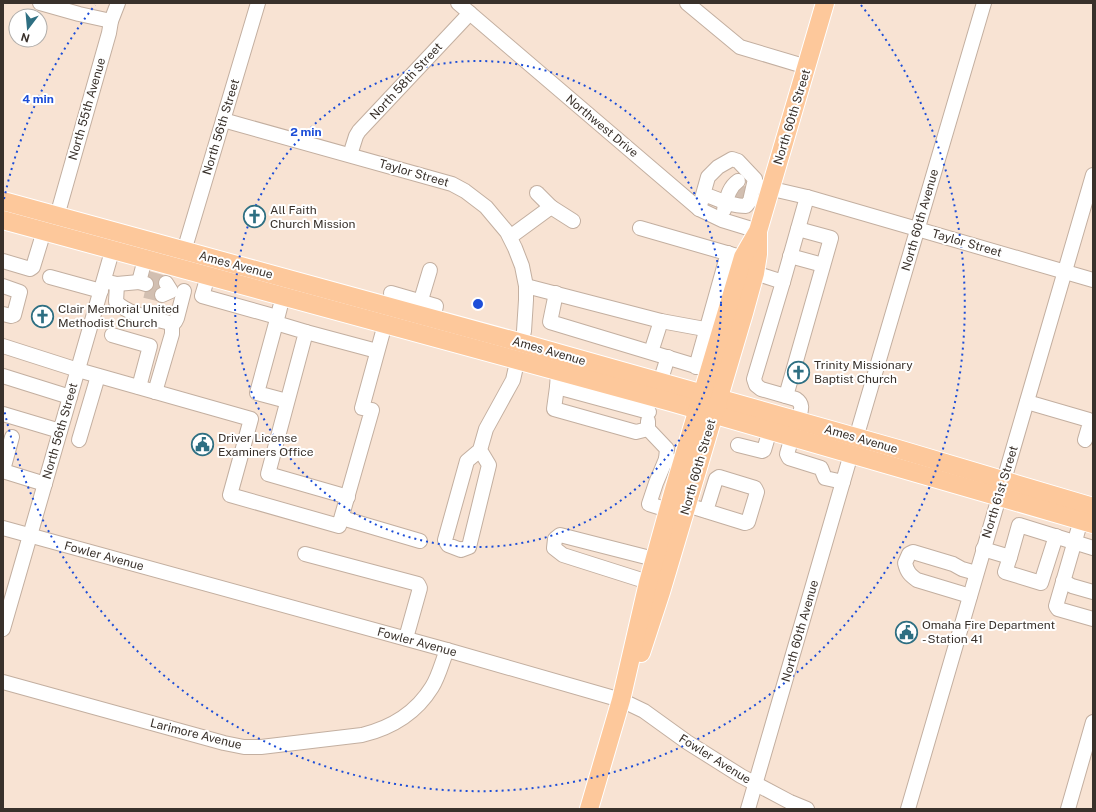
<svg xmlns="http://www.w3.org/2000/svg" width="1096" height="812" viewBox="0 0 1096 812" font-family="'Public Sans',sans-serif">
<rect width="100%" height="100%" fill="#f8e3d3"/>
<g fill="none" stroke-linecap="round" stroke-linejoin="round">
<g stroke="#d2bfb1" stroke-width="14" stroke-dasharray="14 7" stroke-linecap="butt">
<polyline points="735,191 747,194"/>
<polyline points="148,278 166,283"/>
<polyline points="145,291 162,295"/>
</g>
<defs>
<g id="minor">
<polyline points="40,3 79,14 111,21"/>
<polyline points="458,3 699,209 722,220 758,231"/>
<polyline points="687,3 740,47 807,67"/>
<polyline points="223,120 452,184 465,191 486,207 507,232 515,248 522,266 526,286 526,300 524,331 513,380 486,429 480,450 467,461 445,540 448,545 461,550 469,547 489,465 480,450"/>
<polyline points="350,155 356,136 359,131 470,13"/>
<polyline points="755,185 807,197 1093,280"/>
<polyline points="537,193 551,207"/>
<path d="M699 209 708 177 718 167 732 159 738 161 755 179 750 201 746 206C731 206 717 199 704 194"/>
<path d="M724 210C727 199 728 188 738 181"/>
<polyline points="57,216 109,33 111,21 118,3"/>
<polyline points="640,228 737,256"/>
<polyline points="510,237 551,207 573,221"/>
<polyline points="184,251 258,3"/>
<polyline points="790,256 823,265"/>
<polyline points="145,259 139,282 146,284"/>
<polyline points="3,261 30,269 33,267 44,231"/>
<polyline points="755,273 783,282 807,197"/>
<polyline points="208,276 202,296 277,317"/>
<polyline points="50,277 101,291"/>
<polyline points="108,282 117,284 139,282"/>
<path d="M783 282 754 379 756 385 761 389 796 399C805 405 800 412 798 421"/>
<path d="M117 284 116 302C129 315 152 318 170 323L175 322 177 318 184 291"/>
<polyline points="3,286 20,292 14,315 11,316 3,314"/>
<polyline points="526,286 661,321 721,332"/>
<polyline points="391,293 436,306 433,319"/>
<polyline points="556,293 550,322 709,370"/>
<polyline points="162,295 171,291 166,283"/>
<polyline points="283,296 276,323 306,332 268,474 348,497"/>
<polyline points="418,310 430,270"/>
<polyline points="276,323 257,393 287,401"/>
<polyline points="306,332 377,351"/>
<polyline points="112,335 150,346 139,387"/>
<polyline points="3,346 78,370 251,419 230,495 339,526 372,410 362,408 385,324"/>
<polyline points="651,352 661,321"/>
<polyline points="696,367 728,253"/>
<polyline points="558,372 557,387 554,409 636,432 648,429"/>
<polyline points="3,376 70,397"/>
<polyline points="660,382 668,357"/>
<polyline points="557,387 649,412"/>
<polyline points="155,392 172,334 172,328 170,323"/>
<polyline points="786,396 831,238 798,229"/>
<polyline points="1027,402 1089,420 1090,423 1085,440"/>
<polyline points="3,414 60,431"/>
<polyline points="648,421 648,429 667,449 666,459 681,464"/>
<polyline points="792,437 787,454 789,458 821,468 825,478 843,482"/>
<polyline points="856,438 984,3"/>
<polyline points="79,440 98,376"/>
<polyline points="738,445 762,451 764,450 770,430"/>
<polyline points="666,459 656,483 649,504 668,510"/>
<polyline points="3,470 12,437"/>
<polyline points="3,471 45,484"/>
<polyline points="687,505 745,523 748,522 757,492 755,488 719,477 716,479 706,511"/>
<polyline points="342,518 420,541"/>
<polyline points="1081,520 1056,606 1058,609 1093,619"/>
<polyline points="3,528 447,650 621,700 644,711 687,742 741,776 790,802 807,809"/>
<polyline points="983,549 1010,557 1019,525 1093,548"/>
<polyline points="305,554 418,584 420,588 406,638"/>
<polyline points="1010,557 1005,572 1041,583 1056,536"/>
<polyline points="1063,581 1072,586 1093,592"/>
<polyline points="648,582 563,555 554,548 555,539 560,535 654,559"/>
<path d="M970 596 917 580C910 575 907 572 905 563L909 554 913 552 953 564 962 569 976 573"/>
<polyline points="3,629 115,241"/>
<path d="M3 682 224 743 244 747H261L362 735C391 728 416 713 432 687 439 676 442 662 447 650"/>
<polyline points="748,809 851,454"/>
<polyline points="908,809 1093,175"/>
<polyline points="1068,809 1093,722"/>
</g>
<g id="major">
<polyline points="3,201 522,343 898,449 1093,507"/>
<polyline points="3,220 671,402 1093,524"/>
<polyline points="641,653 661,592 744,313 755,273 758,254 758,233"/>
<polyline points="589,809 621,700 648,583 673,493 743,257 758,231 825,3"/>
</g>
</defs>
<use href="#minor" stroke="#c3afa0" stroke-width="16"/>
<use href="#major" stroke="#fff" stroke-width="20"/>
<use href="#minor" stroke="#fff" stroke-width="14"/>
<use href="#major" stroke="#fdc89b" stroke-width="18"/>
</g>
<g fill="none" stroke="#1d4ed8" stroke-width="2" stroke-dasharray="2 4">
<circle cx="478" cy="304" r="243"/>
<path d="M4 199A486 486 0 0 1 95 5M861 5A486 486 0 1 1 4 409"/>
</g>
<defs>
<symbol id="church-ring" viewBox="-11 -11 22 22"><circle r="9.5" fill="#fff" stroke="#2e6f82" stroke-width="1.5"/><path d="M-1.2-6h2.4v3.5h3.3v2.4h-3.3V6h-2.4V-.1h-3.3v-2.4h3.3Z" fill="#2e6f82"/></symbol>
<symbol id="civic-ring" viewBox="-11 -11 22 22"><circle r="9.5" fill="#fff" stroke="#2e6f82" stroke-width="1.5"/><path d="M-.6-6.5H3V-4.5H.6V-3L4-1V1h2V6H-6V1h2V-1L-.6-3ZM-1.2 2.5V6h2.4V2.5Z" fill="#2e6f82"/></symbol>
</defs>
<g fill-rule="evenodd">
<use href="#church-ring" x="242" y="204" width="25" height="25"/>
<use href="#church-ring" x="30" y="304" width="25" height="25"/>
<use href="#church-ring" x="786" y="360" width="25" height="25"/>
<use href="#civic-ring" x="190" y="432" width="25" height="25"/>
<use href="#civic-ring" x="894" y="620" width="25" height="25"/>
</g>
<g text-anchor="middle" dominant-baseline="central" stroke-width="4" stroke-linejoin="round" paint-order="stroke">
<g font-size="12" fill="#39312b" stroke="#fff">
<text transform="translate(406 81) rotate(-47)">North 58th Street</text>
<text transform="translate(87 109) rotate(-74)">North 55th Avenue</text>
<text transform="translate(792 117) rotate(-73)">North 60th Street</text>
<text transform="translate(602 126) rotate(40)">Northwest Drive</text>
<text transform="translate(221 127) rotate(-73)">North 56th Street</text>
<text transform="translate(414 173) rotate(16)">Taylor Street</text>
<text transform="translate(920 220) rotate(-74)">North 60th Avenue</text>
<text transform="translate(967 243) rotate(16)">Taylor Street</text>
<text transform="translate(236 265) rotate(15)">Ames Avenue</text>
<text transform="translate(549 351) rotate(16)">Ames Avenue</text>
<text transform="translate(60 431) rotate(-74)">North 56th Street</text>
<text transform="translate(861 439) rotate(16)">Ames Avenue</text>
<text transform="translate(698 467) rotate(-74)">North 60th Street</text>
<text transform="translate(1000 492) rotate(-73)">North 61st Street</text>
<text transform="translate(104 556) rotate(15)">Fowler Avenue</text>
<text transform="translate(800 631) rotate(-74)">North 60th Avenue</text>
<text transform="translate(417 642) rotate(15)">Fowler Avenue</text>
<text transform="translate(196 734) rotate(14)">Larimore Avenue</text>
<text transform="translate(715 759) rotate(32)">Fowler Avenue</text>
</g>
<g font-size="12" fill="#39312b" stroke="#fff" text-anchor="start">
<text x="270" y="210">All Faith<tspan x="270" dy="14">Church Mission</tspan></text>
<text x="58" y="309">Clair Memorial United<tspan x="58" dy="14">Methodist Church</tspan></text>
<text x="814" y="365">Trinity Missionary<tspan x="814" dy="14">Baptist Church</tspan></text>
<text x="218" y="438">Driver License<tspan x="218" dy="14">Examiners Office</tspan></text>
<text x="922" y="625">Omaha Fire Department<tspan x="922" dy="14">- Station 41</tspan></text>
</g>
</g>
<circle cx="478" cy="304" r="6" fill="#1d4ed8" stroke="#fff" stroke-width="2"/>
<g font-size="12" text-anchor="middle" font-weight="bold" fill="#1d4ed8" stroke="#fff" stroke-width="4" stroke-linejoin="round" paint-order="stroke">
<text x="38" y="103">4 min</text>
<text x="306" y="136">2 min</text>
</g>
<rect width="1096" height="812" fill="none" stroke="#39312b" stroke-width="8"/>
<g transform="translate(28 28) rotate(196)"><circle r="19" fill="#ffffff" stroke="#b0adaa"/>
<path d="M0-3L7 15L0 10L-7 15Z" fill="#2e6f82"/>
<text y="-6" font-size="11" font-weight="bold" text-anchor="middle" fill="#39312b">N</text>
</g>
</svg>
